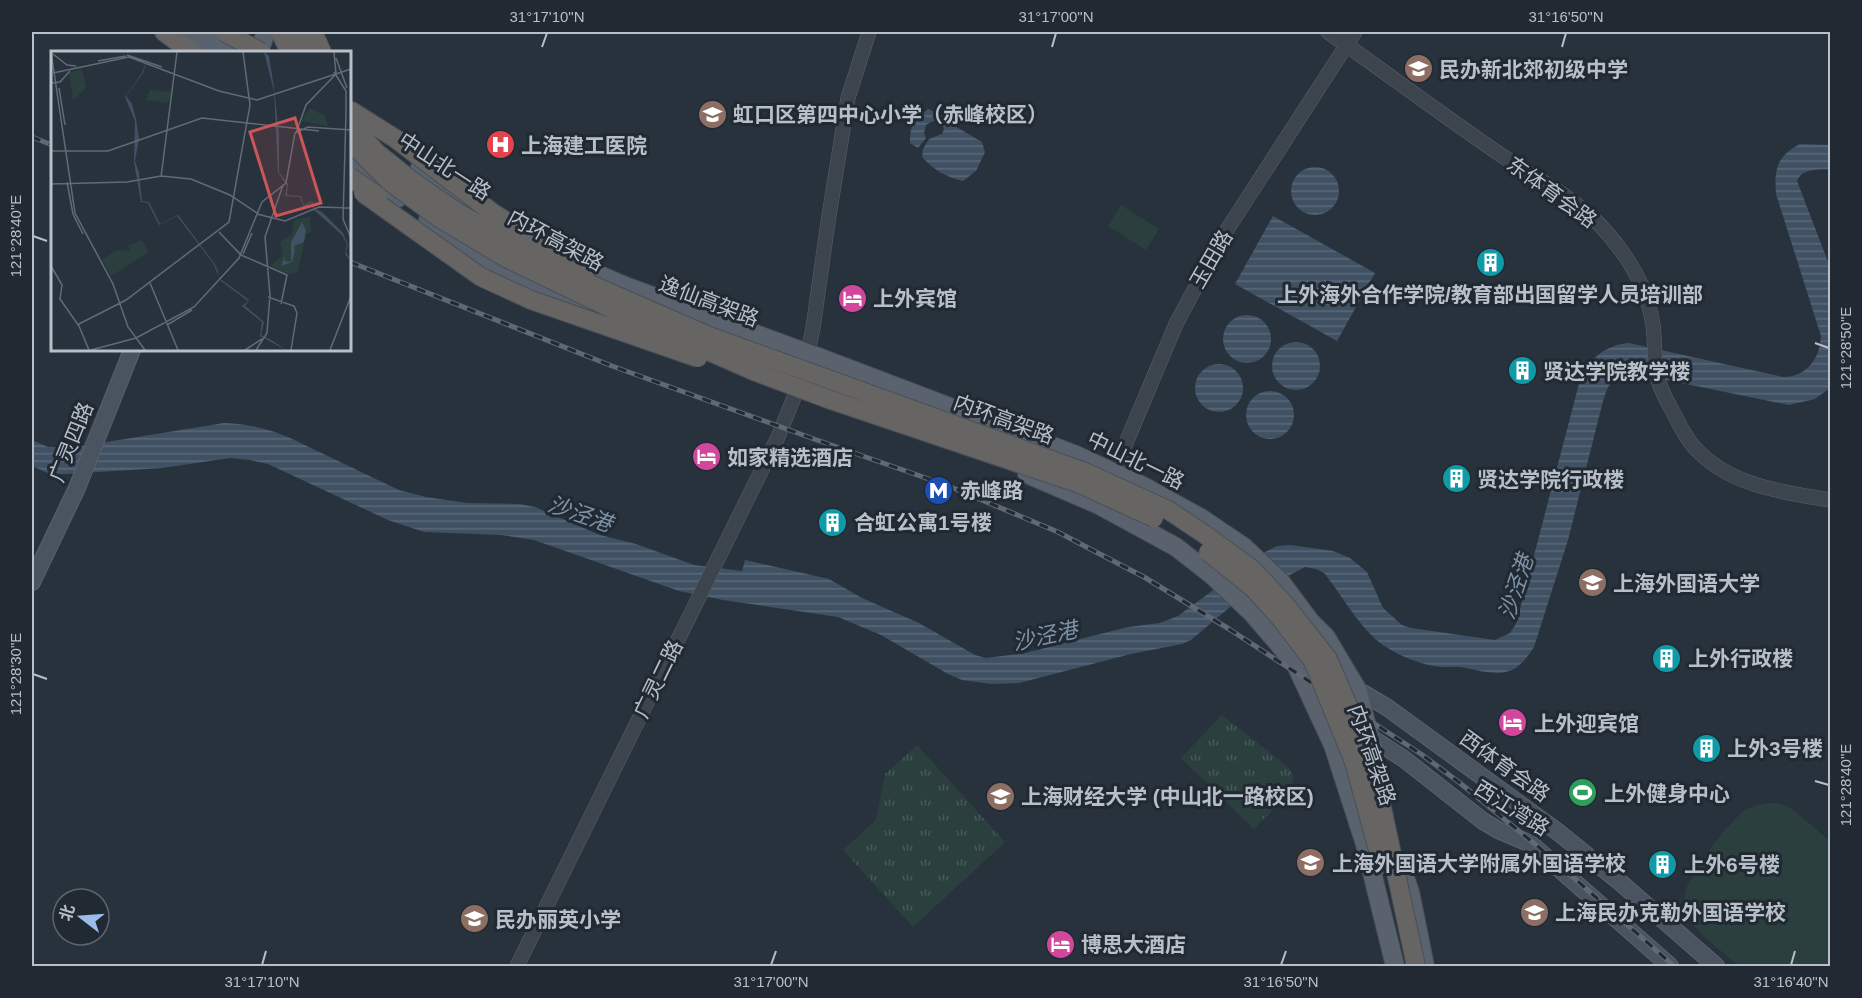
<svg xmlns="http://www.w3.org/2000/svg" width="1862" height="998" viewBox="0 0 1862 998" font-family="Arial,'Noto Sans SC',sans-serif">
<defs>
<pattern id="grass-tufts" width="24" height="20" patternUnits="userSpaceOnUse" patternTransform="scale(1.5)"><rect width="24" height="20" fill="#2b3f3f"/><path d="M3 7l-1-3M5 7V3M7 7l1-3M15 17l-1-3M17 17v-4M19 17l1-3" fill="none" stroke="#485959"/></pattern>
<pattern id="water-rules" width="6" height="5" patternUnits="userSpaceOnUse" patternTransform="scale(1.5)"><rect width="6" height="5" fill="#405164"/><path d="M0 2.5h6" fill="none" stroke="#5a6879"/></pattern>
</defs>
<rect width="100%" height="100%" fill="#28323d"/>
<g fill="url(#grass-tufts)">
<path d="M1222 715 1287 766C1288 767 1292 773 1293 774 1297 790 1264 818 1254 829L1181 758Z"/>
<polygon points="917,745 1005,842 913,927 843,850 876,820 885,774"/>
</g>
<g fill="#2b3f3f">
<polygon points="1121,205 1159,229 1146,250 1108,226"/>
<path d="M1778 803 1792 809 1830 841V966H1740C1724 953 1692 931 1686 912 1685 907 1684 898 1685 893 1688 876 1731 818 1747 809 1757 804 1766 803 1778 803Z"/>
</g>
<g fill="url(#water-rules)">
<path d="M928 109 949 119 953 125 982 142 985 152 976 171 963 181C946 177 934 170 922 157L923 149 929 139 942 134 944 129 942 125 933 121 926 125 924 133 926 138 918 148 910 143C910 134 911 121 920 115 922 113 925 112 928 109Z"/>
<path d="M1800 144 1830 145V169C1818 170 1802 168 1797 181L1830 267V388L1815 399 1789 405 1647 376 1633 375 1614 379 1607 389 1603 401 1568 540 1534 647C1528 656 1522 665 1512 670 1497 676 1481 671 1466 668 1459 666 1451 667 1443 667 1423 666 1399 656 1383 645 1360 629 1342 595 1324 573L1316 569 1305 567 1230 607 1191 640 1182 644 1131 654 1019 683 992 684 962 680 948 674 881 635 838 617 723 600 679 591 534 540 501 535 424 532 388 520 268 464 250 460 230 458 162 468 66 474H50L32 466V440L48 447H76L224 423C247 424 267 428 288 437L399 490 426 497 467 503 520 504 535 507 600 535 636 544 694 565 742 571 745 560 829 579 862 598 919 623 975 655 986 658 1025 653 1128 627 1160 623 1178 616 1265 552 1277 546 1291 545 1333 551 1350 558 1367 572 1383 608 1402 625 1411 628 1495 640 1510 633 1516 624 1580 380C1588 359 1606 345 1629 343L1783 377C1807 377 1820 358 1821 336L1776 194C1774 169 1777 156 1800 144Z"/>
<circle cx="1315" cy="191" r="24"/>
<polygon points="1273,216 1375,273 1337,341 1235,284"/>
<circle cx="1247" cy="339" r="24"/>
<circle cx="1296" cy="366" r="24"/>
<circle cx="1219" cy="388" r="24"/>
<circle cx="1270" cy="415" r="24"/>
</g>
<g fill="none" stroke-linecap="round" stroke-linejoin="round">
<defs>
<g id="tertiary">
<path d="M1328 32C1385 72 1441 114 1498 153 1530 175 1571 195 1598 223 1626 252 1647 285 1653 325 1655 341 1654 359 1657 375 1659 388 1667 401 1673 412 1679 424 1685 437 1694 447 1729 486 1782 492 1830 500"/>
<polyline points="806,361 813,328 828,222 848,98 869,32"/>
<polyline points="1110,481 1176,324 1223,236 1355,32"/>
<polyline points="517,966 778,437 801,380"/>
</g>
<g id="secondary">
<polyline points="32,582 77,488 132,350"/>
<polyline points="1348,684 1388,708 1558,832 1621,883 1716,966"/>
<polyline points="1364,733 1404,759 1483,821 1498,830 1531,844 1670,966"/>
</g>
<g id="primary">
<polyline points="178,32 207,52"/>
<polyline points="205,32 237,52"/>
<polyline points="259,52 266,32"/>
<polyline points="350,163 354,164 398,198"/>
<polyline points="420,167 434,178 462,207"/>
<polyline points="428,220 497,269 582,311"/>
<polyline points="574,264 625,286 818,357 1076,455 1143,486 1201,518 1244,547 1281,582 1310,621 1326,637 1357,689 1374,752"/>
<polyline points="1027,474 1099,505 1176,547 1213,576 1252,613 1295,663 1333,745 1365,844 1395,966"/>
<polyline points="1402,869 1410,892 1425,966"/>
</g>
<g id="trunk">
<polyline points="164,32 191,52"/>
<polyline points="280,32 290,52"/>
<polyline points="294,32 304,52"/>
<polyline points="313,32 322,52"/>
</g>
</defs>
<use href="#tertiary" stroke="#5a626b" stroke-width="15"/>
<use href="#secondary" stroke="#5a626b" stroke-width="18"/>
<use href="#primary" stroke="#454d56" stroke-width="20"/>
<use href="#trunk" stroke="#474f58" stroke-width="20"/>
<use href="#tertiary" stroke="#3c444d" stroke-width="14"/>
<use href="#secondary" stroke="#4a5460" stroke-width="16"/>
<use href="#primary" stroke="#5a636d" stroke-width="18"/>
<use href="#trunk" stroke="#666564" stroke-width="18"/>
<defs>
<g id="rail">
<polyline points="32,137 52,145"/>
<polyline points="350,262 612,366 814,439 946,485 1058,532 1094,551 1144,577 1229,629 1421,754 1460,783 1541,849 1674,966"/>
</g>
</defs>
<use href="#rail" stroke="#5f6874" stroke-width="5"/>
<use href="#rail" stroke="#212932" stroke-width="3" stroke-dasharray="9" stroke-linecap="butt"/>
<defs>
<g id="trunk-bridge">
<polyline points="224,32 261,52"/>
<polyline points="350,110 396,139 493,213 586,270"/>
<polyline points="350,123 376,152 412,181 457,212 549,264 599,288 709,336 1085,472 1168,510 1207,536 1252,569 1284,603 1328,659 1372,761 1416,966"/>
<polyline points="350,142 389,181 439,218 506,258 612,309 756,372 828,399 1080,484 1154,518"/>
<polyline points="350,177 378,196"/>
<polyline points="363,193 481,277 531,300 698,358"/>
<polyline points="1208,552 1253,588 1281,619 1313,661 1354,762 1382,865"/>
</g>
</defs>
<use href="#trunk-bridge" stroke="#474f58" stroke-width="20" stroke-linecap="butt"/>
<use href="#trunk-bridge" stroke="#666564" stroke-width="18"/>
</g>
<path fill="none" stroke="#b8bfc8" stroke-width="2" d="M542 47 547 33M1052 47 1056 33M1562 47 1566 33M33 236 47 241M1815 343 1829 348M33 674 47 679M1815 781 1829 785M262 965 266 951M771 965 776 951M1281 965 1286 951M1791 965 1795 951"/>
<defs>
<symbol id="school-disc" viewBox="-11 -11 22 22"><circle r="9.5" fill="#8d6e63" stroke="#212932"/><path d="M0-5L7-2L0 1L-7-2ZM-4 1L0 2.5L4 1V4Q0 6-4 4Z" fill="#fff"/></symbol>
<symbol id="hospital-disc" viewBox="-11 -11 22 22"><circle r="9.5" fill="#e0444e" stroke="#212932"/><path d="M-5-5h3v3.5h4V-5h3V5h-3V1.5h-4V5h-3Z" fill="#fff"/></symbol>
<symbol id="building-disc" viewBox="-11 -11 22 22"><circle r="9.5" fill="#0f9aa8" stroke="#212932"/><path d="M-4-6H4V6H1V3H-1V6H-4ZM-2.5-4.3h1.7v1.8h-1.7ZM.8-4.3h1.7v1.8H.8ZM-2.5-1h1.7V.8h-1.7ZM.8-1h1.7V.8H.8Z" fill="#fff"/></symbol>
<symbol id="hotel-disc" viewBox="-11 -11 22 22"><circle r="9.5" fill="#d1479c" stroke="#212932"/><path d="M-6-4.5h1.5V1H6V5H4.5V3h-9V5H-6ZM-4 0a1.8 1.8 0 1 1 3.6 0ZM.5 0V-2.5h3Q6-2.5 6 0Z" fill="#fff"/></symbol>
<symbol id="metro-disc" viewBox="-11 -11 22 22"><circle r="9.5" fill="#1a4fb4" stroke="#212932"/><path d="M-5.5 5V-5H-3L0 0L3-5H5.5V5H3V-.5L0 4L-3-.5V5Z" fill="#fff"/></symbol>
<symbol id="university-disc" viewBox="-11 -11 22 22"><circle r="9.5" fill="#8d6e63" stroke="#212932"/><path d="M0-5L7-2L0 1L-7-2ZM-4 1L0 2.5L4 1V4Q0 6-4 4Z" fill="#fff"/></symbol>
<symbol id="stadium-disc" viewBox="-11 -11 22 22"><circle r="9.5" fill="#2e9e5b" stroke="#212932"/><path d="M0-5a6.5 5 0 1 0 0 10a6.5 5 0 1 0 0-10ZM-3.5-1.8h7v3.6h-7Z" fill="#fff"/></symbol>
</defs>
<g fill-rule="evenodd">
<use href="#school-disc" x="1402" y="52" width="33" height="33"/>
<use href="#school-disc" x="696" y="98" width="33" height="33"/>
<use href="#hospital-disc" x="484" y="128" width="33" height="33"/>
<use href="#building-disc" x="1474" y="246" width="33" height="33"/>
<use href="#hotel-disc" x="836" y="282" width="33" height="33"/>
<use href="#building-disc" x="1506" y="354" width="33" height="33"/>
<use href="#hotel-disc" x="690" y="440" width="33" height="33"/>
<use href="#building-disc" x="1440" y="462" width="33" height="33"/>
<use href="#metro-disc" x="922" y="474" width="33" height="33"/>
<use href="#building-disc" x="816" y="506" width="33" height="33"/>
<use href="#university-disc" x="1576" y="566" width="33" height="33"/>
<use href="#building-disc" x="1650" y="642" width="33" height="33"/>
<use href="#hotel-disc" x="1496" y="706" width="33" height="33"/>
<use href="#building-disc" x="1690" y="732" width="33" height="33"/>
<use href="#stadium-disc" x="1566" y="776" width="33" height="33"/>
<use href="#university-disc" x="984" y="780" width="33" height="33"/>
<use href="#school-disc" x="1294" y="846" width="33" height="33"/>
<use href="#building-disc" x="1646" y="848" width="33" height="33"/>
<use href="#school-disc" x="1518" y="896" width="33" height="33"/>
<use href="#school-disc" x="458" y="902" width="33" height="33"/>
<use href="#hotel-disc" x="1044" y="928" width="33" height="33"/>
</g>
<g text-anchor="middle" dominant-baseline="central" stroke-width="6" stroke-linejoin="round" paint-order="stroke">
<g font-size="21" font-weight="bold" fill="#b8bfc8" stroke="#212932" text-anchor="start">
<text x="1439" y="69">民办新北郊初级中学</text>
<text x="733" y="114">虹口区第四中心小学（赤峰校区）</text>
<text x="521" y="145">上海建工医院</text>
<text x="1490" y="294" text-anchor="middle">上外海外合作学院/教育部出国留学人员培训部</text>
<text x="873" y="298">上外宾馆</text>
<text x="1543" y="371">贤达学院教学楼</text>
<text x="727" y="457">如家精选酒店</text>
<text x="1477" y="479">贤达学院行政楼</text>
<text x="960" y="490">赤峰路</text>
<text x="854" y="522">合虹公寓1号楼</text>
<text x="1613" y="583">上海外国语大学</text>
<text x="1688" y="658">上外行政楼</text>
<text x="1534" y="723">上外迎宾馆</text>
<text x="1727" y="748">上外3号楼</text>
<text x="1604" y="793">上外健身中心</text>
<text x="1021" y="796">上海财经大学 (中山北一路校区)</text>
<text x="1332" y="863">上海外国语大学附属外国语学校</text>
<text x="1684" y="864">上外6号楼</text>
<text x="1555" y="912">上海民办克勒外国语学校</text>
<text x="495" y="919">民办丽英小学</text>
<text x="1081" y="944">博思大酒店</text>
</g>
<g font-size="21" fill="#b8bfc8" stroke="#212932">
<text transform="translate(445 166) rotate(33)">中山北一路</text>
<text transform="translate(1552 192) rotate(36)">东体育会路</text>
<text transform="translate(556 240) rotate(28)">内环高架路</text>
<text transform="translate(1211 259) rotate(-60)">玉田路</text>
<text transform="translate(709 301) rotate(21)">逸仙高架路</text>
<text transform="translate(1004 419) rotate(20)">内环高架路</text>
<text transform="translate(71 442) rotate(-68)">广灵四路</text>
<text transform="translate(1136 460) rotate(26)">中山北一路</text>
<text transform="translate(658 679) rotate(-64)">广灵二路</text>
<text transform="translate(1372 755) rotate(71)">内环高架路</text>
<text transform="translate(1505 766) rotate(36)">西体育会路</text>
<text transform="translate(1512 808) rotate(32)">西江湾路</text>
</g>
<g font-size="22" font-style="italic" fill="#7d92a8" stroke="#212932">
<text transform="translate(580 514) rotate(19)">沙泾港</text>
<text transform="translate(1516 587) rotate(-72)">沙泾港</text>
<text transform="translate(1045 636) rotate(-12)">沙泾港</text>
</g>
</g>
<g transform="translate(51 51)">
<rect width="300" height="300" fill="#28323d"/>
<path d="M99 39 121 41 117 52 95 49Z" fill="#2b3f3f"/>
<path d="M259 57 274 65 277 75 250 70ZM259 165 260 181 255 183 247 221 236 223 219 215 232 204 229 191 241 183 243 169ZM91 189 98 201 60 225 51 209 64 200 79 199 77 195Z" fill="#2b3f3f"/>
<path d="M31 18 35 37 22 49 18 22Z" fill="#2b3f3f"/>
<path d="M99 1 92 22 75 45 81 53 85 68 88 88 84 110 88 122 91 150 98 151 109 173 127 164 163 212 167 220 168 227 198 249 194 255 213 271 210 284 222 290 235 299 209 285 211 271 191 255 197 250 170 230 162 212 126 165 108 174 97 152 90 151 83 111 84 70 74 46 91 22ZM213 1 218 5 223 37 228 84V121L237 133 236 144 250 145 253 154 260 150 262 151 264 158 271 161 292 182 297 194 295 201 300 211 294 203 296 193 291 184 263 159 261 151 253 156 249 146 234 145 236 135 227 121 223 40ZM251 171 255 179 253 191 243 195 244 200 241 211 230 215 234 205V210L240 211V191Z" fill="#405164"/>
<path fill="none" stroke="#626a75" stroke-width="1.5" d="M0 1 24 162 62 233 77 276 94 299M2 3 16 14 25 15M76 4 111 16M285 7 296 37M47 10 75 5M283 21 295 40V65M2 22 78 6 168 40 206 49 300 18M0 32 9 31 19 20M8 37 14 74M295 62 292 168 300 187M245 82 255 54 285 23 283 1M0 100H57L151 67 268 80M110 126 126 1M16 131 22 163 32 183M0 133 76 131 110 125 140 128 179 144 206 162M206 163 234 170 268 156 300 157M168 181 190 204 236 224 230 253M192 203 201 182M0 215 11 234 9 248 28 275 38 299M99 232 127 299M217 246 243 255 246 262 240 299M26 274 75 249 178 171 199 54 192 1M116 274 141 259M40 299 85 287 143 256 188 207 211 151 235 132 244 82 257 76 300 79M194 299 211 288M205 299 216 282 219 244 214 186 232 134M279 299 300 245"/>
<path fill="#cd5558" fill-opacity="0.15" stroke="#cd5558" stroke-width="3" d="M244 67 270 152 225 165 199 81Z"/>
<rect width="300" height="300" fill="none" stroke="#b8bfc8" stroke-width="3"/>
</g>
<rect width="1862" height="998" fill="none" stroke="#212932" stroke-width="66"/>
<g transform="translate(81 917) rotate(287)"><circle r="28" fill="#212932" stroke="#5d656e" stroke-width="1.5"/>
<path d="M0-4.5L10 22L0 15L-10 22Z" fill="#99beec"/>
<text y="-9" font-size="16" font-weight="bold" text-anchor="middle" fill="#b8bfc8">北</text>
</g>
<rect x="33" y="33" width="1796" height="932" fill="none" stroke="#b8bfc8" stroke-width="2"/>
<g font-size="15" text-anchor="middle" fill="#b8bfc8">
<text x="547" y="22">31°17'10"N</text>
<text x="1056" y="22">31°17'00"N</text>
<text x="1566" y="22">31°16'50"N</text>
<text transform="translate(16 236) rotate(-90)" y="5">121°28'40"E</text>
<text transform="translate(1846 348) rotate(-90)" y="5">121°28'50"E</text>
<text transform="translate(16 674) rotate(-90)" y="5">121°28'30"E</text>
<text transform="translate(1846 785) rotate(-90)" y="5">121°28'40"E</text>
<text x="262" y="987">31°17'10"N</text>
<text x="771" y="987">31°17'00"N</text>
<text x="1281" y="987">31°16'50"N</text>
<text x="1791" y="987">31°16'40"N</text>
</g>
</svg>
